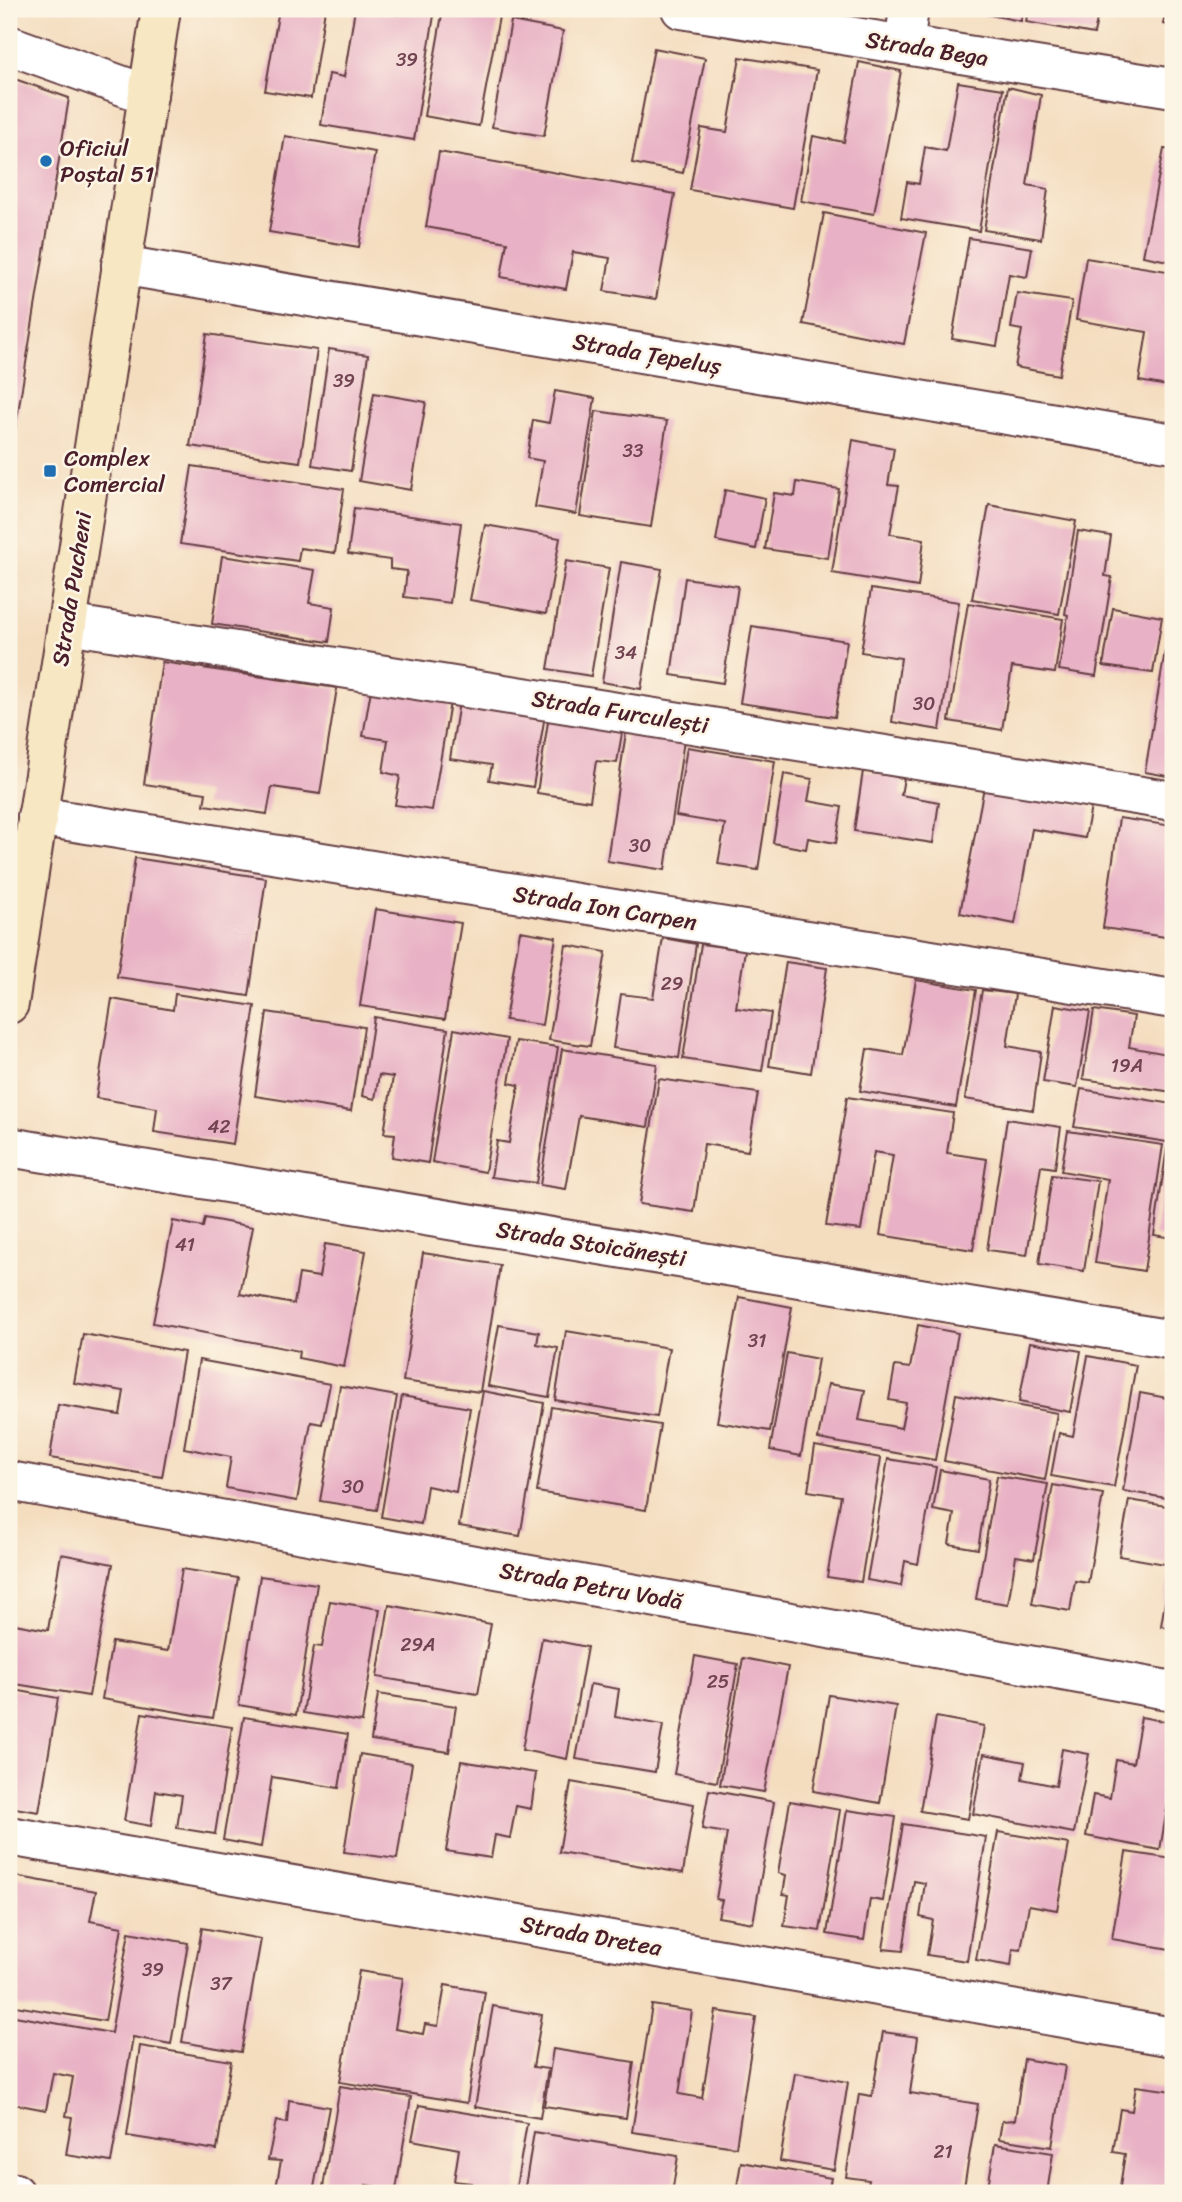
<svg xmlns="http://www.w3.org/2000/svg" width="1182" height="2202" viewBox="0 0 1182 2202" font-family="Sriracha,sans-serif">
<rect width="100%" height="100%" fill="#fcf5e5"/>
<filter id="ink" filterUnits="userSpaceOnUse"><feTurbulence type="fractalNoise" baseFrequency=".0143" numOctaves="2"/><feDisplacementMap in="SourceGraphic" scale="14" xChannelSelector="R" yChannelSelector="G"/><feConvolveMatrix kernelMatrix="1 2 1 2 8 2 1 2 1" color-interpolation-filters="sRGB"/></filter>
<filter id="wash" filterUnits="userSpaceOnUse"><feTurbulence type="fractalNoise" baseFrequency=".00686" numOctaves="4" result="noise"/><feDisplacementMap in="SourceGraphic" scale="28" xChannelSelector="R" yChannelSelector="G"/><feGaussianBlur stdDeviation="1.57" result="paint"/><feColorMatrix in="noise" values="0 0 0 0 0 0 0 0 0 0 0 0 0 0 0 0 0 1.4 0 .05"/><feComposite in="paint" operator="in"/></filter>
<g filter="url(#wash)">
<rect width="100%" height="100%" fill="#f4ddbf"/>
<g id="blocks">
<g fill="#e8b1c5">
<polygon points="279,9 325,9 311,98 265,91"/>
<polygon points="355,9 398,15 399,9 435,9 414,140 321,125 329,74 344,77"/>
<polygon points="443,9 500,11 479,126 424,116"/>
<polygon points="959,9 1023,9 1021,21"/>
<polygon points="1028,9 1099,9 1094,34 1026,22"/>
<polygon points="1166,9 1173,9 1173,26 1163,24"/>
<polygon points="511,21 563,31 544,136 492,127"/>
<polygon points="654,48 705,58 683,173 632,163"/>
<polygon points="740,57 817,70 793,208 690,190 701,128 727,132"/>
<polygon points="859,62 901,71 874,214 801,201 813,136 844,142"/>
<polygon points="9,77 69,98 10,462 9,462"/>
<polygon points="958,82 1003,89 979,231 901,218 907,182 919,184 925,147 946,151"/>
<polygon points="1008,87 1041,95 1027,185 1048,189 1041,239 984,230"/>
<polygon points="285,136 375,152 359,247 269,232"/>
<polygon points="1164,149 1173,150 1173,262 1143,256"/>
<polygon points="439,152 675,194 656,299 604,291 610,258 573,252 566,289 501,277 507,242 426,227"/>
<polygon points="824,213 926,233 904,344 803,324"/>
<polygon points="969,238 1032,248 1027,277 1009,274 997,346 952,339"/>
<polygon points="1086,258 1173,272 1173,387 1139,381 1147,332 1076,320"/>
<polygon points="1017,293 1072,301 1059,375 1015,367 1022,330 1011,328"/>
<polygon points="207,334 317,350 300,462 190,446"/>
<polygon points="329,349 368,355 351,471 312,465"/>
<polygon points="555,391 595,398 576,514 535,507 543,461 527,458 533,420 549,423"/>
<polygon points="374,393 426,402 411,490 359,481"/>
<polygon points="596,411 667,421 651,527 580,516"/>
<polygon points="853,440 894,448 888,485 899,486 890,534 924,539 918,587 832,573"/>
<polygon points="192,466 344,489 335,553 300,548 298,561 180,544"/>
<polygon points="797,482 839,489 828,558 765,549 774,493 795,496"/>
<polygon points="725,490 765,498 756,549 716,541"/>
<polygon points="989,505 1076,521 1059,614 972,599"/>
<polygon points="354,508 461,523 450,603 404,597 407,571 390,569 390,560 348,554"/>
<polygon points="485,525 560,538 546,614 470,600"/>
<polygon points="1078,531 1111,536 1105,576 1112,577 1096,676 1059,670 1068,615 1065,614"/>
<polygon points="222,556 315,570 309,603 334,607 329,642 212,624"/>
<polygon points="566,561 609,568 591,676 548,669"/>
<polygon points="621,562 662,569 641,689 602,682"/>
<polygon points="685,578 738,586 723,683 671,675"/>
<polygon points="871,589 959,602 940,730 892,722 901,658 861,652"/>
<polygon points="968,603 1063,619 1055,673 1012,667 1002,730 949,721"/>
<polygon points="1113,608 1162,617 1153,673 1103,666"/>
<polygon points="752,626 847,641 835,717 740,703"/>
<polygon points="1165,651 1173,653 1173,777 1145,772"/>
<polygon points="162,662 337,688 320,794 272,787 267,814 204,805 206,793 144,784"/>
<polygon points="372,684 451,696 432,810 395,805 400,776 383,772 388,740 363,736"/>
<polygon points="459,702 545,715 533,787 489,780 492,765 450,759"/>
<polygon points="549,715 623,727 617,763 596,761 590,801 537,793"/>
<polygon points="626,732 684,740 665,870 607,861"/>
<polygon points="687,747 775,761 758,870 718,864 725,824 676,816"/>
<polygon points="863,771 904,778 901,795 939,802 933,843 854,831"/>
<polygon points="784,774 812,779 808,801 842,807 836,843 808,838 806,849 773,843"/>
<polygon points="984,787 1091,807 1085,838 1032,829 1015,924 960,913"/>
<polygon points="1119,818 1173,826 1173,900 1171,900 1166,937 1103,928"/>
<polygon points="135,858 266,878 249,996 117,977"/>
<polygon points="375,909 461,923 445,1019 360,1006"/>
<polygon points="520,931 556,937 542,1025 505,1020"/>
<polygon points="663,938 696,944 679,1058 613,1048 621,994 653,998"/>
<polygon points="701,944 745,950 736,1008 771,1013 762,1071 683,1059"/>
<polygon points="566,945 606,952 590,1046 549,1040"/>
<polygon points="786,962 827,968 811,1073 769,1066"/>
<polygon points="916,980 976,990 956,1107 860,1091 867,1049 903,1055"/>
<polygon points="982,990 1015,994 1007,1046 1041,1052 1033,1110 965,1099"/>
<polygon points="175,994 255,1006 233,1144 154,1132 157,1108 96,1098 112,999 173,1010"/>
<polygon points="1055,1005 1090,1011 1077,1087 1043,1082"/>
<polygon points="1094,1010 1134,1016 1129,1047 1173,1055 1173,1092 1083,1079"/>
<polygon points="267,1012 364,1027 351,1111 255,1096"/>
<polygon points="374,1017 448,1029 428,1163 392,1157 395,1134 384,1133 393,1077 379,1075 375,1099 362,1096"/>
<polygon points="454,1029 507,1039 485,1172 432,1162"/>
<polygon points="516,1041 558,1047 536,1183 491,1177 497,1141 509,1143 519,1085 509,1083"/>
<polygon points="562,1049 657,1064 648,1127 579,1116 566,1189 540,1185"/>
<polygon points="659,1079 758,1093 748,1151 704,1144 694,1212 639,1204"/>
<polygon points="1081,1089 1173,1104 1173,1143 1074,1127"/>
<polygon points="847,1097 953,1113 947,1153 987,1159 973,1250 880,1235 893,1155 874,1152 861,1230 826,1226"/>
<polygon points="1007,1119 1061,1127 1055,1168 1041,1166 1027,1255 987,1250"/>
<polygon points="1068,1131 1163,1145 1144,1271 1095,1263 1108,1179 1061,1171"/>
<polygon points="1167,1148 1173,1149 1173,1238 1154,1235"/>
<polygon points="1052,1175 1098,1181 1084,1271 1039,1264"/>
<polygon points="205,1218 253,1227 240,1294 294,1304 299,1274 319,1277 325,1244 366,1251 344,1367 298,1358 299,1351 153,1323 173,1221 203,1227"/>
<polygon points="423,1253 500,1265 480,1392 403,1381"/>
<polygon points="739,1297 792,1307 770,1431 717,1422"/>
<polygon points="499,1325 539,1332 537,1344 558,1348 549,1397 488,1386"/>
<polygon points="918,1325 958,1333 935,1460 818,1439 828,1384 865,1390 859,1420 901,1428 906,1403 889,1400 895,1366 910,1368"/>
<polygon points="566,1331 669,1348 657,1417 555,1400"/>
<polygon points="83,1334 184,1352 162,1477 50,1458 58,1405 120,1415 124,1391 74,1383"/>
<polygon points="1030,1342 1081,1351 1070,1412 1019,1402"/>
<polygon points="787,1353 818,1359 801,1456 770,1450"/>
<polygon points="1088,1356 1136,1365 1114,1487 1051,1476 1059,1433 1073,1436"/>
<polygon points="199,1360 330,1384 322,1424 311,1422 297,1501 226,1488 231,1457 184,1448"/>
<polygon points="340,1386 397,1396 377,1510 320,1501"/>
<polygon points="483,1391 544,1403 520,1536 459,1526"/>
<polygon points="1140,1393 1173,1399 1173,1499 1123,1491"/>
<polygon points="956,1394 1057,1413 1045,1480 944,1461"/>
<polygon points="402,1396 470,1408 456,1492 427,1486 421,1524 381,1517"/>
<polygon points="551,1407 660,1425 646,1510 537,1492"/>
<polygon points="815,1446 881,1458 861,1582 827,1577 841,1496 808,1491"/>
<polygon points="888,1459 936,1467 918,1564 905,1561 901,1586 867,1580"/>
<polygon points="940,1470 989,1479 978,1549 949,1544 954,1514 933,1510"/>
<polygon points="997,1476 1048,1484 1034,1559 1016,1556 1008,1604 976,1599"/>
<polygon points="1053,1485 1103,1494 1088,1583 1075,1581 1070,1611 1032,1604"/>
<polygon points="1129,1500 1173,1507 1173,1629 1161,1626 1171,1565 1119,1556"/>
<polygon points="61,1554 113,1564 89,1696 9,1683 9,1623 48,1630"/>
<polygon points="182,1569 238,1578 213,1718 102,1699 112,1642 168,1651"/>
<polygon points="260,1576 317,1584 296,1715 239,1705"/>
<polygon points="330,1601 380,1609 362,1722 303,1713 314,1646 322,1647"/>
<polygon points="389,1605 491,1624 478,1694 377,1677"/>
<polygon points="542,1638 587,1647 567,1759 522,1750"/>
<polygon points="695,1656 738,1664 717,1782 674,1774"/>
<polygon points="743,1658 788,1667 764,1792 720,1785"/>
<polygon points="590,1684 619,1689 615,1717 663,1725 655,1772 576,1759"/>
<polygon points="9,1689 58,1698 39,1812 9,1807"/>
<polygon points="378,1694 456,1706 449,1752 371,1740"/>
<polygon points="829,1695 896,1706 880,1803 813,1791"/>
<polygon points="142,1713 232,1727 215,1834 177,1828 182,1795 156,1791 151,1826 124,1821"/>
<polygon points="244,1717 348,1734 339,1788 272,1777 261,1847 223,1840"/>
<polygon points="936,1717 984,1726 968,1819 920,1811"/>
<polygon points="1141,1717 1173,1723 1173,1773 1160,1850 1086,1836 1093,1795 1110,1798 1116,1760 1133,1763"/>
<polygon points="1062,1749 1089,1754 1074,1833 973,1814 984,1754 1025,1762 1022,1779 1056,1786"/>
<polygon points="360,1754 412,1763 397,1859 344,1852"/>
<polygon points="461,1761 536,1773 531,1809 516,1806 510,1838 495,1835 491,1858 446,1851"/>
<polygon points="571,1782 694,1804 683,1873 559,1852"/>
<polygon points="709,1790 774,1802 753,1923 718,1917 722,1900 716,1899 727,1833 702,1829"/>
<polygon points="790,1801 840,1810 820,1931 784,1926 789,1895 783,1894 786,1875 778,1873"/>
<polygon points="847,1810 896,1817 883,1901 870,1899 864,1940 827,1934"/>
<polygon points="1172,1821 1173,1821 1173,1849 1167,1848"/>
<polygon points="903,1824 986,1837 967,1961 927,1955 933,1920 920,1917 925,1883 914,1881 903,1951 883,1949"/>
<polygon points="998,1832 1069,1844 1057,1910 1029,1905 1021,1950 1013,1949 1011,1966 976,1960"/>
<polygon points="1126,1852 1173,1859 1173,1930 1170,1949 1112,1939"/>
<polygon points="9,1875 96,1891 90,1921 122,1927 105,2021 9,2005"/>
<polygon points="202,1928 261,1939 241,2052 182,2042"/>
<polygon points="129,1932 188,1943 171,2044 133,2037 111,2162 66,2155 72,2117 66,2116 73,2077 53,2073 46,2110 9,2103 9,2015 111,2033"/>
<polygon points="359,1971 403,1978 395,2029 423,2034 425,2024 438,2026 445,1985 485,1992 467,2103 340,2082"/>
<polygon points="652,2005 692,2011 679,2094 702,2098 716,2011 756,2017 736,2147 632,2132"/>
<polygon points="493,2006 542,2015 533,2067 548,2069 540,2118 475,2107"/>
<polygon points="883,2032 918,2037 910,2093 978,2104 963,2193 867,2193 869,2180 846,2177 859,2094 872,2096"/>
<polygon points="140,2046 231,2061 217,2150 127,2136"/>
<polygon points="553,2049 634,2062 626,2118 544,2106"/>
<polygon points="1024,2059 1065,2066 1052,2147 999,2139 1002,2121 1015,2120"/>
<polygon points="795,2073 848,2082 834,2170 780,2161"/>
<polygon points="340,2086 411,2097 396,2190 366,2185 365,2193 322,2193"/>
<polygon points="1136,2086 1173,2091 1173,2193 1119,2193 1125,2154 1113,2152 1120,2109 1132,2111"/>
<polygon points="289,2100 329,2107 313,2193 276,2188 281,2161 268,2160 276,2121 287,2123"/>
<polygon points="419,2105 527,2123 515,2193 469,2193 471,2183 454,2181 459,2149 412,2140"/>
<polygon points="534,2132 678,2156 672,2193 524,2193"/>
<polygon points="995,2144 1053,2153 1047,2193 987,2193"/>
<polygon points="741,2162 831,2178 828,2193 736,2193"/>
</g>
</g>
</g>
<g filter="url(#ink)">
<use href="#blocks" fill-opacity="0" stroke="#643c41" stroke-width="2"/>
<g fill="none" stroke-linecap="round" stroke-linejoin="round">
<defs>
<g id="street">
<polyline points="681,9 1173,88"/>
<polyline points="9,45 148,95"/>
<polyline points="904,45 909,9"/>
<polyline points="121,265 1173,443"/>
<polyline points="67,624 1173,801"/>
<polyline points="37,816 1173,999"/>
<polyline points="9,1147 1173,1340"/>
<polyline points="9,1481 1173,1691"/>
<polyline points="9,1836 1173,2037"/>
<polyline points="9,2192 15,2193"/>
</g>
<polyline id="secondary" points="9,1004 161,9"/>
</defs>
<use href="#street" stroke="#643c41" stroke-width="42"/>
<use href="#secondary" stroke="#643c41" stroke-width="42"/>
<use href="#street" stroke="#fff" stroke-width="38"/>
<use href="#secondary" stroke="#f7e8c3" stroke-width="38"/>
</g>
</g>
<g fill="#1f6fb2" stroke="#fcf5e5" stroke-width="2.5">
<circle cx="46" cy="161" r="7"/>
<rect x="43" y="464" width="14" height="14" rx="3.5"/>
</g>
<g text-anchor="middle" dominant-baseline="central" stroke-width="5" stroke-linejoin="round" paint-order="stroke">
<g font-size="19" fill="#724452">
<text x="407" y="59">39</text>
<text x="344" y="380">39</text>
<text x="633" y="450">33</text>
<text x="626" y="652">34</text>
<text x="924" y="703">30</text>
<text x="640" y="845">30</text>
<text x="672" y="983">29</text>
<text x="1127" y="1065">19A</text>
<text x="219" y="1126">42</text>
<text x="185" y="1244">41</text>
<text x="757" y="1340">31</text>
<text x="353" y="1486">30</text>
<text x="418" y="1644">29A</text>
<text x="718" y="1681">25</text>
<text x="153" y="1969">39</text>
<text x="221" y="1983">37</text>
<text x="943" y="2151">21</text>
</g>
<g font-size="23" fill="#4a1f2b" stroke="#fcf5e5">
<text transform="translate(927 49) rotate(9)">Strada Bega</text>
<text transform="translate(647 354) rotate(10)">Strada Țepeluș</text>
<text transform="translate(72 589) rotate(-81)">Strada Pucheni</text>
<text transform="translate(620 712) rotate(9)">Strada Furculești</text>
<text transform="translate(605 908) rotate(9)">Strada Ion Carpen</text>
<text transform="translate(591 1244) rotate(9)">Strada Stoicănești</text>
<text transform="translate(591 1586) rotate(10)">Strada Petru Vodă</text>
<text transform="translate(591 1936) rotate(10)">Strada Dretea</text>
</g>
<g font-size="23" fill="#4a1f2b" stroke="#fcf5e5" text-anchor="start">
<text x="60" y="148">Oficiul<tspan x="60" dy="26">Poștal 51</tspan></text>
<text x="64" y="458">Complex<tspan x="64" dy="26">Comercial</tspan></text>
</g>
</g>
<rect width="1182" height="2202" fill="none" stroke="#fcf5e5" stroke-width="35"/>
</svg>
